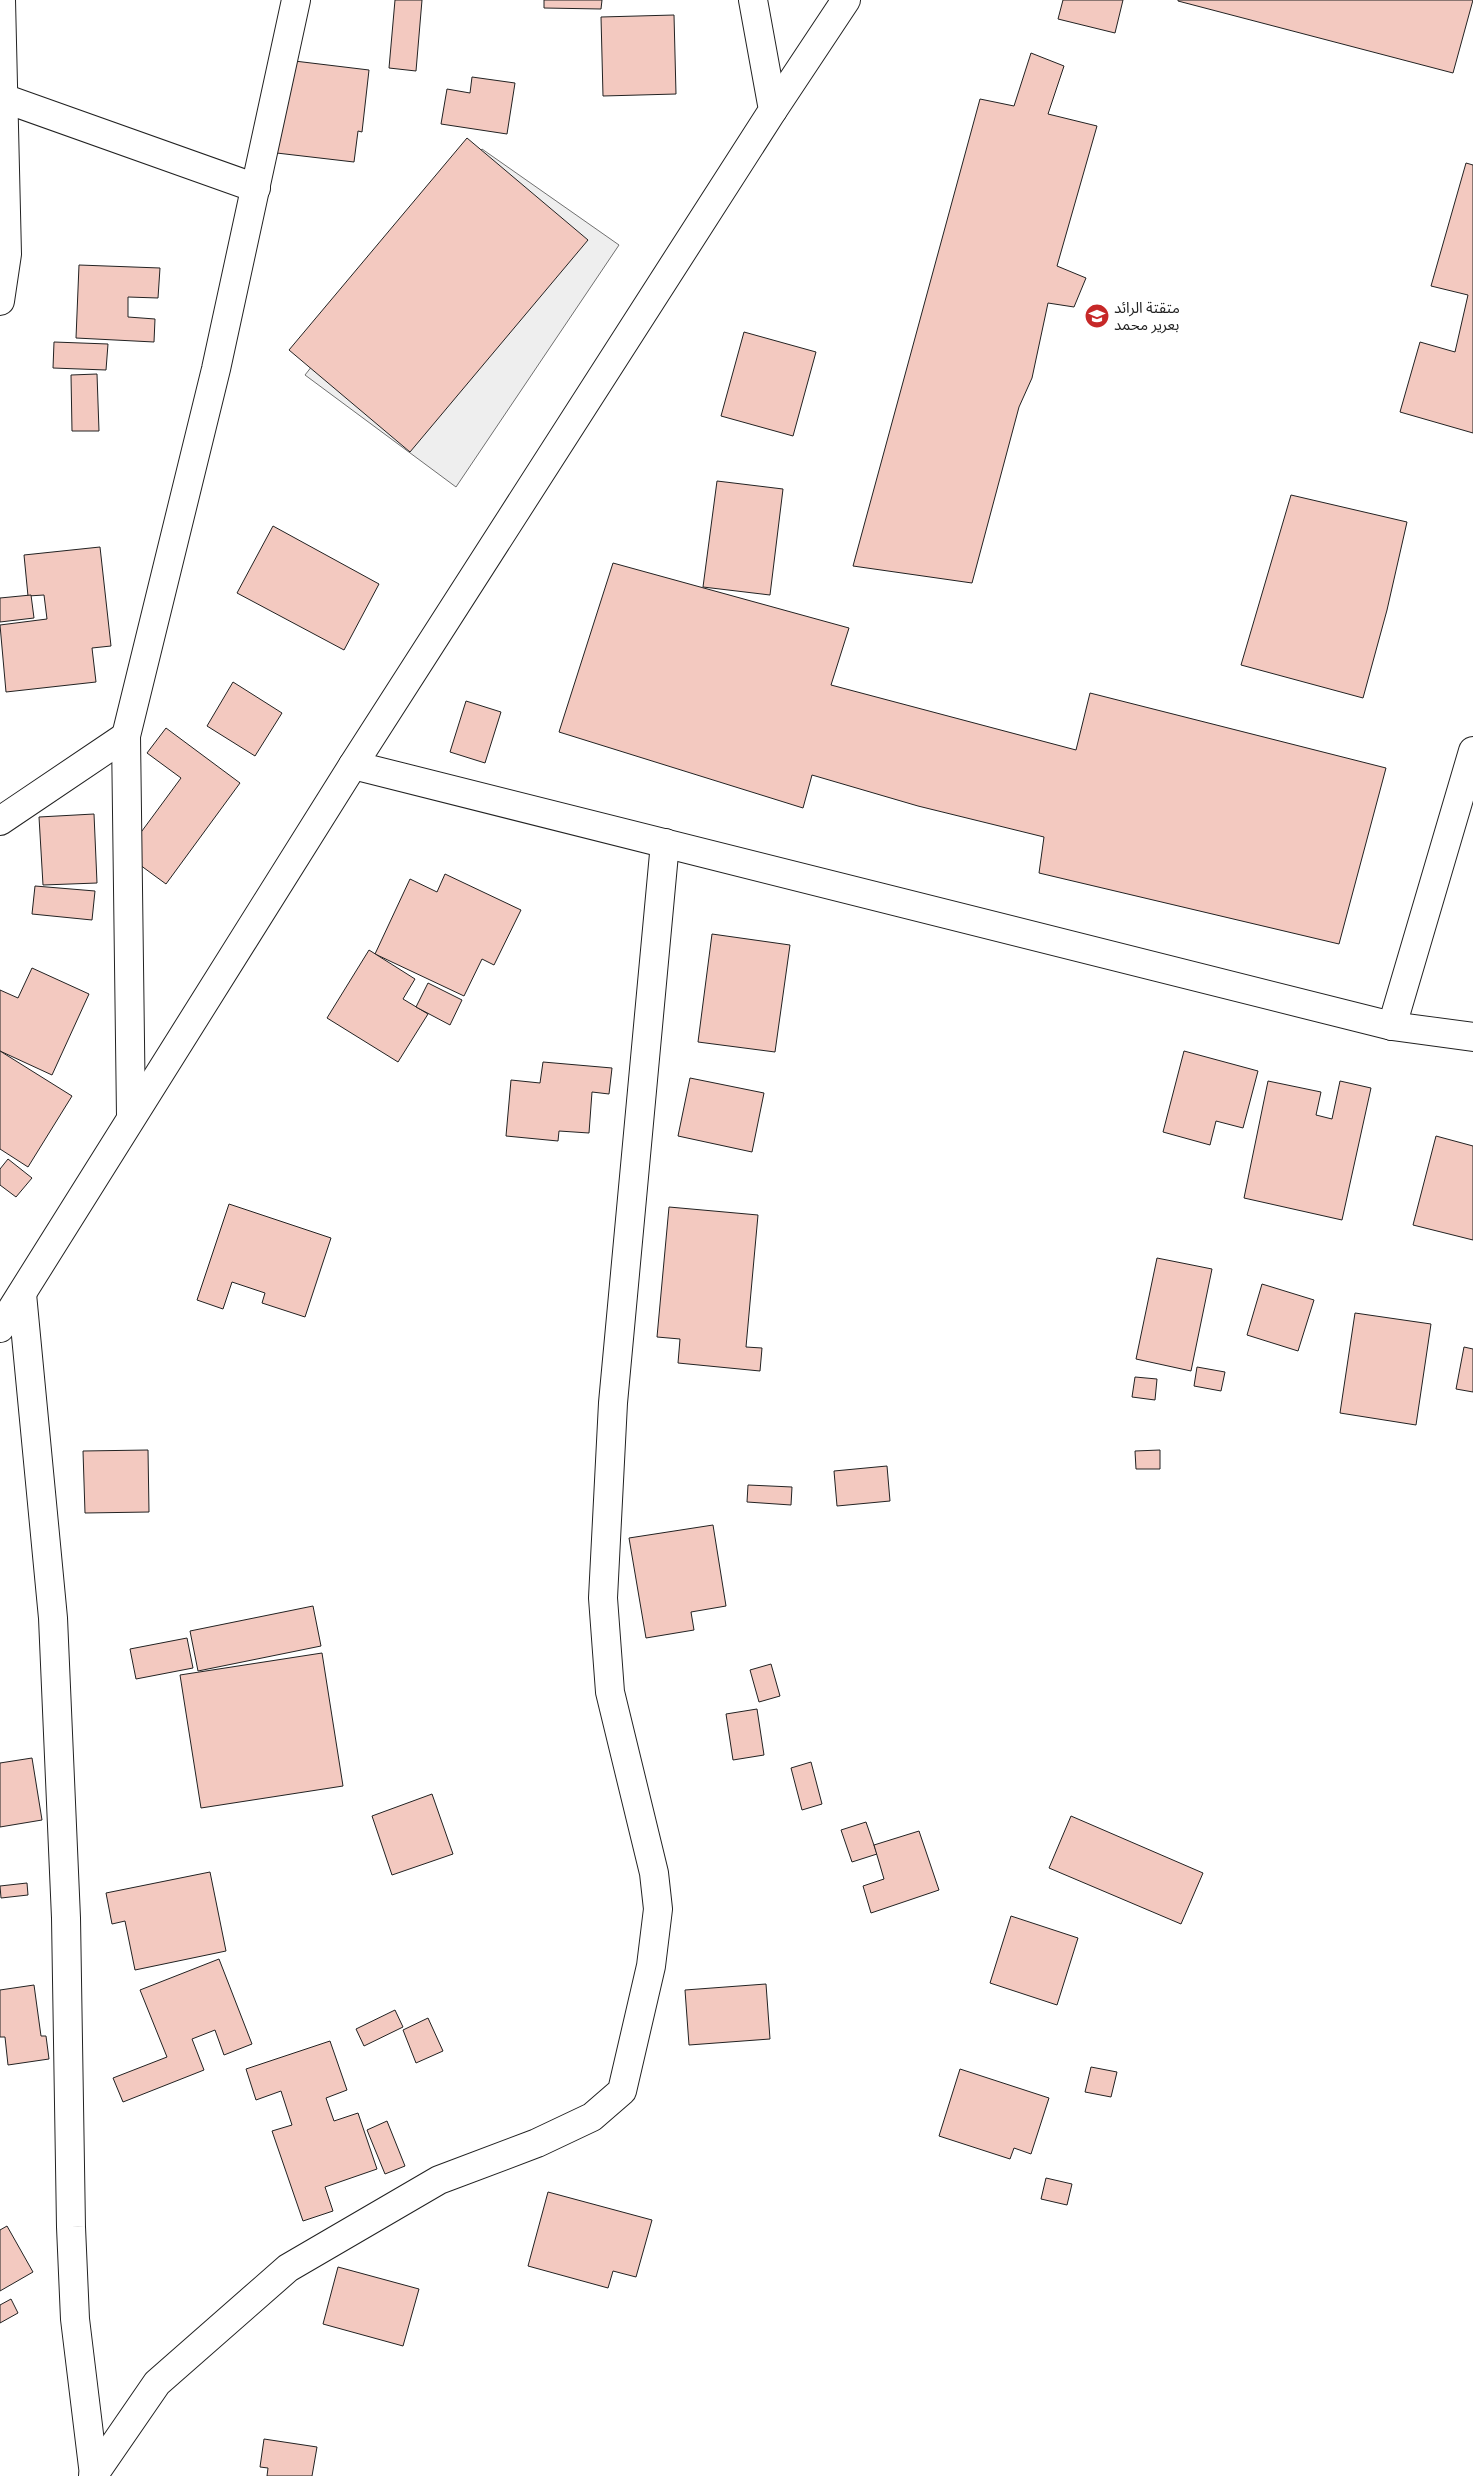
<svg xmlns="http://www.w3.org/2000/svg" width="1473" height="2476" viewBox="0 0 1473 2476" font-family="Ubuntu,'Noto Sans Arabic',sans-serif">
<rect width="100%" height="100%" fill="#fff"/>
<polygon fill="#eee" stroke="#6f6f6f" points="482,149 619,245 456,487 305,375"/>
<g fill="#f3c9c0" stroke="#222">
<polygon points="395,0 422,0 416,71 389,68"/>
<polygon points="544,0 602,0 601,9 544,8"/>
<polygon points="1063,0 1123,0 1115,33 1058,19"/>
<polygon points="1473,0 1453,73 1178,1 1178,0"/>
<polygon points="674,15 676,94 603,96 601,17"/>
<polygon points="1031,53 1064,66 1048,114 1097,126 1057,266 1086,278 1074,307 1048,303 1032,378 1019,407 972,583 853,566 980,99 1014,106"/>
<polygon points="278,59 369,70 362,132 358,131 354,162 268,152"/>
<polygon points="472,77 515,83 507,134 441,124 447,89 470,93"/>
<polygon points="467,138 588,240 410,452 289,350"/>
<polygon points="1466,163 1473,165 1473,433 1400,412 1420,342 1455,352 1468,295 1431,286"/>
<polygon points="79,265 160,268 158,298 128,297 128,317 155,319 154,342 76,338"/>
<polygon points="744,332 816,352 793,436 721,416"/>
<polygon points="54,342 108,344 106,370 53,368"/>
<polygon points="97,374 99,431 72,431 71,375"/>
<polygon points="717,481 783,489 770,595 703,587"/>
<polygon points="1291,495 1407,522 1387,610 1363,698 1241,665"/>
<polygon points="273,526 379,584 344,650 237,593"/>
<polygon points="100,547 111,646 92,648 96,682 6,692 0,625 47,619 44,595 28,596 24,555"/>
<polygon points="613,563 849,628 831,685 1076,750 1090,693 1386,768 1339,944 1039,873 1044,837 918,806 812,775 803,808 559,732"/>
<polygon points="31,595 34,618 0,622 0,598"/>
<polygon points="233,682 282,713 255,756 207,726"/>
<polygon points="466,701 501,712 485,763 450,752"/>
<polygon points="166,728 240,783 166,884 125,854 181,778 147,753"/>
<polygon points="94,814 97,883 43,885 39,817"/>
<polygon points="445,874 521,910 494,965 482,959 464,996 375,954 410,879 437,892"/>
<polygon points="35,886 95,891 92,920 32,914"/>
<polygon points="712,934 790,945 775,1052 698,1042"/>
<polygon points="369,950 415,979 403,999 428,1014 398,1062 327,1018"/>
<polygon points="32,968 89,994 52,1075 0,1051 0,990 18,998"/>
<polygon points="428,983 462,1000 450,1025 416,1007"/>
<polygon points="0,1051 72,1096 28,1167 0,1149"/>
<polygon points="1184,1051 1258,1071 1243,1128 1216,1121 1210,1145 1163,1132"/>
<polygon points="543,1062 612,1068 609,1094 592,1092 589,1133 559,1131 558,1141 506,1136 511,1080 540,1083"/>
<polygon points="690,1078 764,1093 752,1152 678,1136"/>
<polygon points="1268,1081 1321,1092 1316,1115 1332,1119 1340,1081 1371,1088 1342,1220 1244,1198"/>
<polygon points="1436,1136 1473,1146 1473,1240 1413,1225"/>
<polygon points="8,1159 32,1178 16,1197 0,1185 0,1169"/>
<polygon points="229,1204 331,1238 305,1317 262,1303 265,1293 232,1282 223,1309 197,1300"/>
<polygon points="669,1207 758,1215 746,1347 762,1348 760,1371 678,1363 680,1339 657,1337"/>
<polygon points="1157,1258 1212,1269 1191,1371 1136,1359"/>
<polygon points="1262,1284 1314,1300 1298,1351 1247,1335"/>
<polygon points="1355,1313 1431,1324 1416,1425 1340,1413"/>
<polygon points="1464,1347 1473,1349 1473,1392 1456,1389"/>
<polygon points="1197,1367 1225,1372 1221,1391 1194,1386"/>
<polygon points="1135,1377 1157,1379 1155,1400 1132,1397"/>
<polygon points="148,1450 149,1512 85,1513 83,1451"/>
<polygon points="1160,1450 1160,1469 1136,1469 1135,1451"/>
<polygon points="887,1466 890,1501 837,1506 834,1471"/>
<polygon points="748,1485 792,1487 791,1505 747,1502"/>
<polygon points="713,1525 726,1606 691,1612 694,1630 646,1638 629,1538"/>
<polygon points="313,1606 321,1646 198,1671 190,1631"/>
<polygon points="187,1638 193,1668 136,1679 130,1649"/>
<polygon points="322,1653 343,1786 201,1808 180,1675"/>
<polygon points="771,1664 780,1696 759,1702 750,1670"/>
<polygon points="757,1709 764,1755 733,1760 726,1714"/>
<polygon points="32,1758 42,1820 0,1827 0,1763"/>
<polygon points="811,1762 822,1804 802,1810 791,1768"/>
<polygon points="432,1794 453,1854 392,1875 372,1816"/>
<polygon points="1071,1816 1203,1873 1181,1924 1049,1868"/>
<polygon points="866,1822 877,1854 852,1862 841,1830"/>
<polygon points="919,1831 939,1890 871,1913 863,1886 884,1879 874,1845"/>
<polygon points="210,1872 226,1951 135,1970 125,1921 112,1924 106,1893"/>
<polygon points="27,1883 28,1895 1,1898 0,1886"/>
<polygon points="1011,1916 1078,1938 1057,2005 990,1983"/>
<polygon points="219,1959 252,2044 224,2055 215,2030 192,2039 204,2070 123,2102 113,2078 167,2057 140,1990"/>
<polygon points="766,1984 770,2039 689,2045 685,1990"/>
<polygon points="34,1985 41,2036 46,2036 49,2059 8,2065 5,2037 0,2037 0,1990"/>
<polygon points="395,2010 403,2027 364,2046 356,2029"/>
<polygon points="428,2018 443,2051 416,2063 403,2030"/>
<polygon points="330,2041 347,2090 326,2098 334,2121 358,2113 377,2169 325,2187 333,2211 303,2221 272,2131 292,2125 281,2091 256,2100 246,2069"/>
<polygon points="1091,2067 1117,2072 1111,2097 1085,2092"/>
<polygon points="960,2069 1049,2098 1031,2154 1014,2148 1010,2159 939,2136"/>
<polygon points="387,2121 405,2166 385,2174 367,2130"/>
<polygon points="1046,2178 1072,2184 1067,2205 1041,2199"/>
<polygon points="548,2192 652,2220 636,2277 613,2271 608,2288 528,2266"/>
<polygon points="7,2226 33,2272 0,2291 0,2230"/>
<polygon points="338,2267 419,2289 403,2346 323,2324"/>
<polygon points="11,2299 18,2313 0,2323 0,2305"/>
<polygon points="264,2439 317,2447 312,2476 267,2476 268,2468 260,2467"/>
</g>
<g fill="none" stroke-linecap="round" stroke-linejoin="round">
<defs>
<g id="minor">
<polyline points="0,97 256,188"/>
<polyline points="0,301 7,254 1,0"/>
<polyline points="353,765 1392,1026 1473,1037"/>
<polyline points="0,821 126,736"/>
<polyline points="1392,1026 1473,751"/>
<polyline points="131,1117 126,736 216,369 296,0"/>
<polyline points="22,1294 53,1618 66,1918 71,2227 75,2319 94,2475"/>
<polyline points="93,2476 157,2383 288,2268 439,2180 537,2143 592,2117 622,2091 651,1966 658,1909 654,1873 610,1692 603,1598 613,1403 665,843"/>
</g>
<polyline id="tertiary" points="773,110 846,0"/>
<polyline id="secondary" points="0,1328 353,765 773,110 753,0"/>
</defs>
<use href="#minor" stroke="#222" stroke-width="30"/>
<use href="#tertiary" stroke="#222" stroke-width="30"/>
<use href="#secondary" stroke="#222" stroke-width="30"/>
<use href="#minor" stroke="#fff" stroke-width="28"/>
<use href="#tertiary" stroke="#fff" stroke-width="28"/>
<use href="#secondary" stroke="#fff" stroke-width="28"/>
</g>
<defs>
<symbol id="school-disc" viewBox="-11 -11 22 22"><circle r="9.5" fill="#c62828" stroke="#fff"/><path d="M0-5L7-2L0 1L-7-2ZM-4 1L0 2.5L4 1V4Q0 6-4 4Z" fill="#fff"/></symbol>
</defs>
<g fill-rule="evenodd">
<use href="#school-disc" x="1083" y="302" width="28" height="28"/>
</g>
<g text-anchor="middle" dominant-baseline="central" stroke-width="4" stroke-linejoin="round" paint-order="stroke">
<g font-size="15" fill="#222" stroke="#fff" text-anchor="start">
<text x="1114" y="307">متقتة الرائد<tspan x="1114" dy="17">بعرير محمد</tspan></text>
</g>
</g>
</svg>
